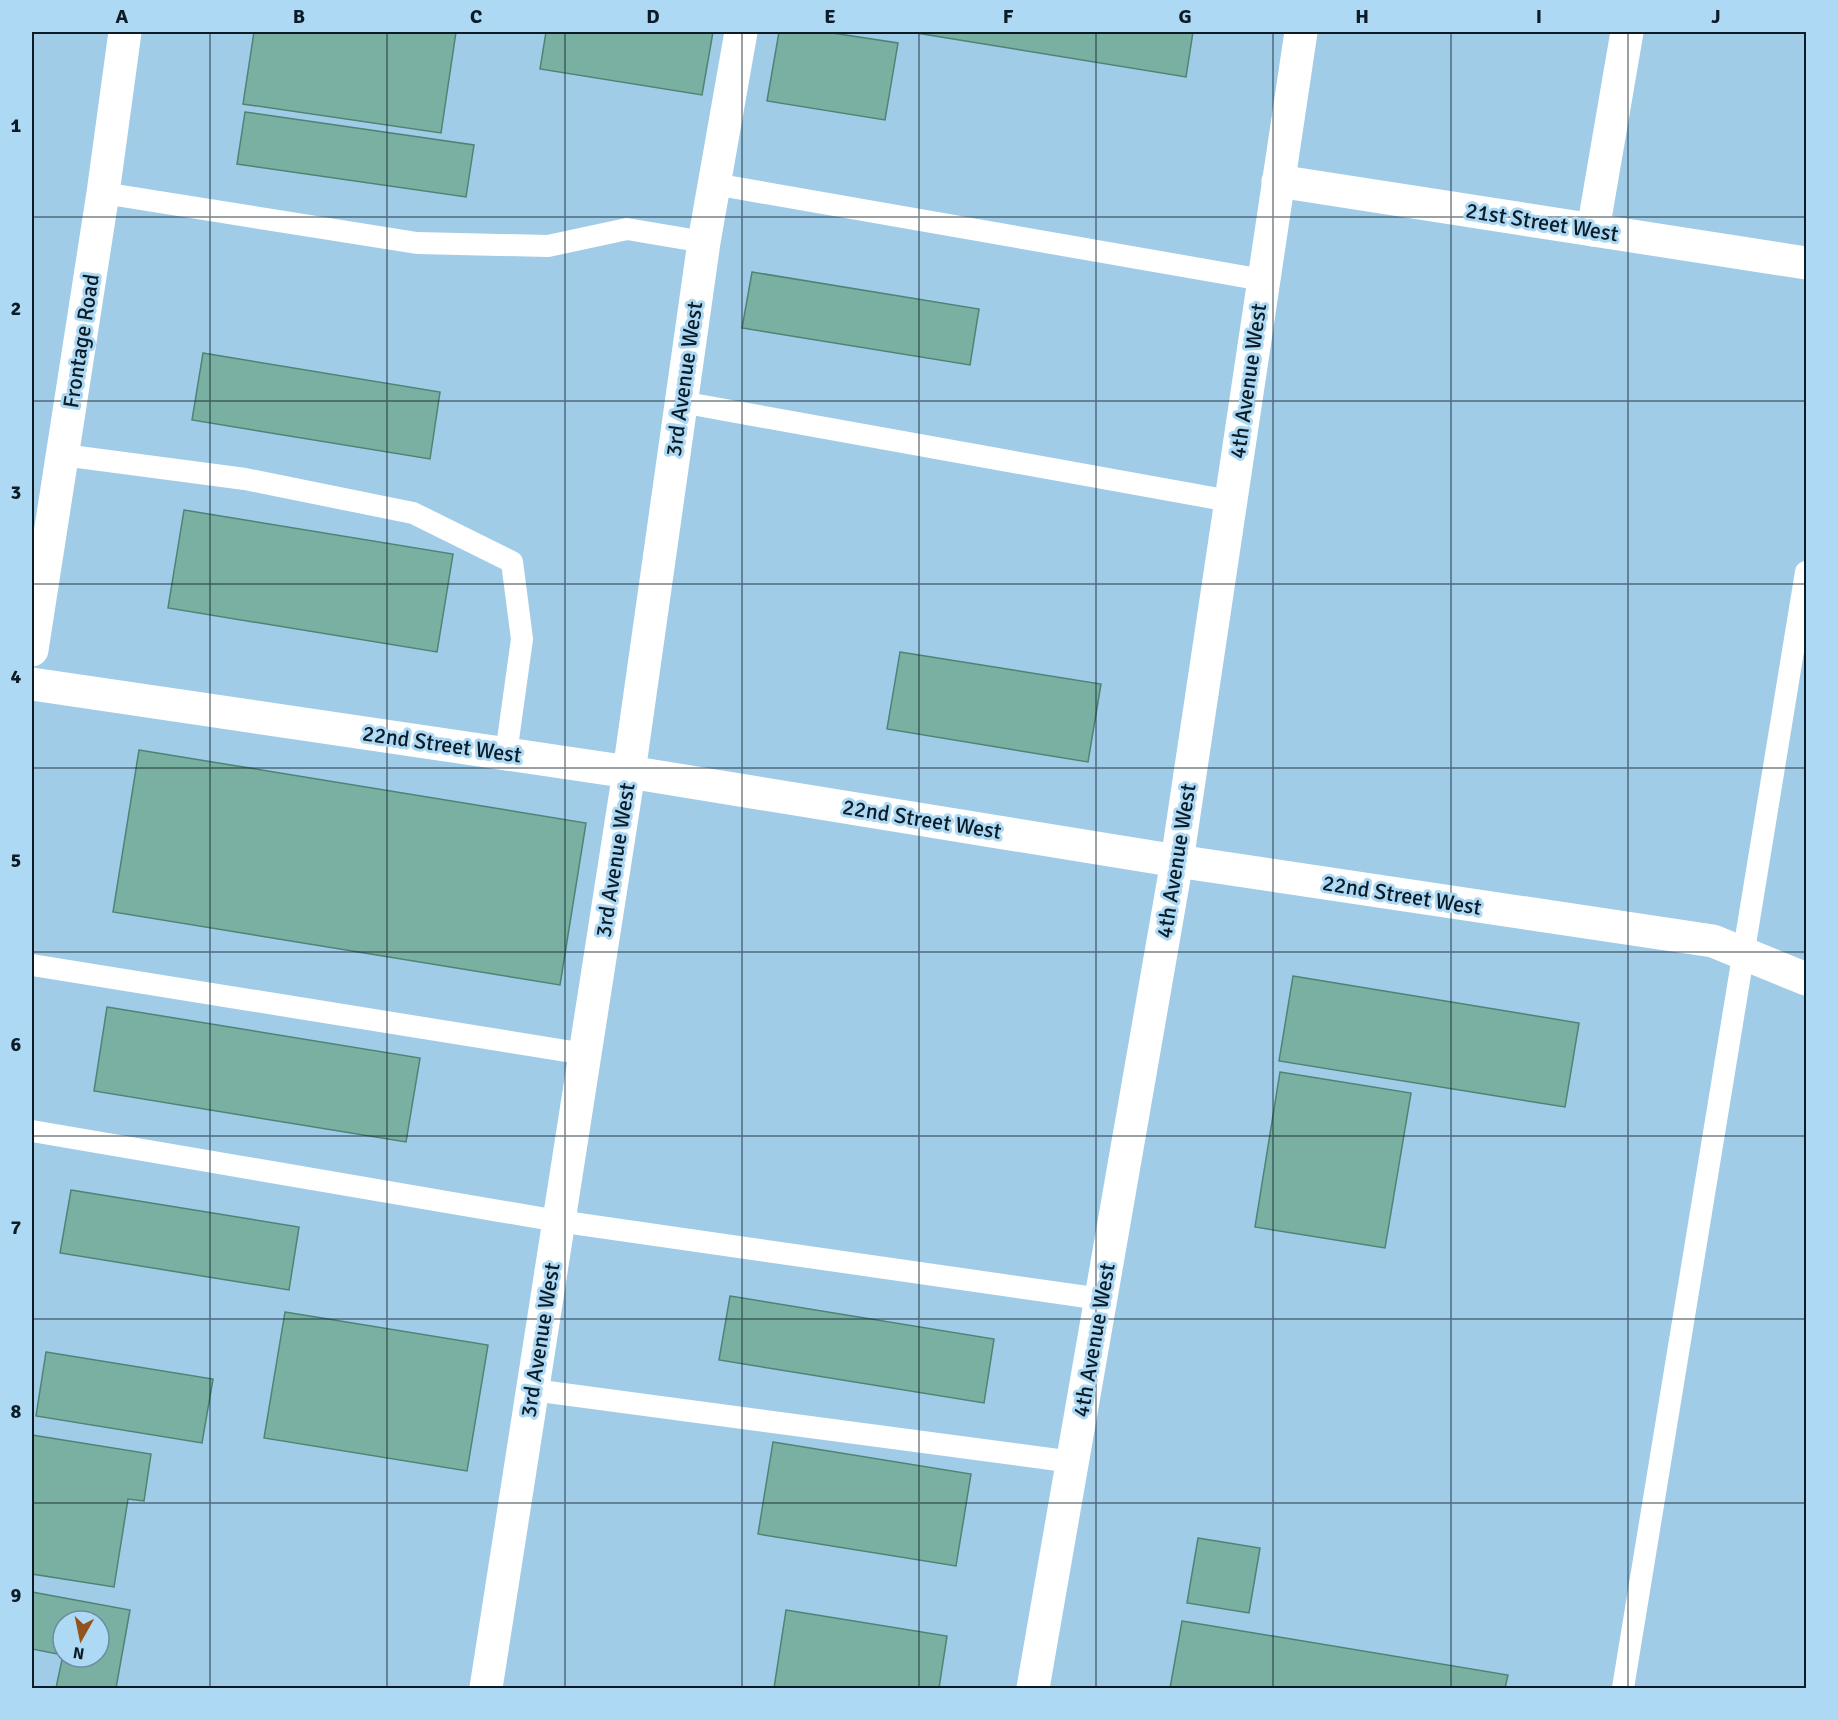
<svg xmlns="http://www.w3.org/2000/svg" width="1838" height="1720" viewBox="0 0 1838 1720" font-family="Signika,sans-serif">
<rect width="100%" height="100%" fill="#a0cce8"/>
<g fill="#7ab0a1" stroke="#4e8376" stroke-width="1.5" fill-rule="evenodd">
<polygon points="254,32 456,32 441,133 243,104"/>
<polygon points="546,32 713,32 702,95 540,69"/>
<polygon points="779,32 826,32 898,43 885,120 767,101"/>
<polygon points="910,32 1193,32 1186,77"/>
<polygon points="245,112 474,145 466,197 237,164"/>
<polygon points="752,272 979,309 970,365 742,328"/>
<polygon points="203,353 440,392 430,459 192,420"/>
<polygon points="184,510 453,554 437,652 168,608"/>
<polygon points="900,652 1101,684 1088,762 887,729"/>
<polygon points="139,750 586,823 560,985 113,912"/>
<polygon points="1293,976 1579,1023 1565,1107 1279,1061"/>
<polygon points="107,1007 420,1058 406,1142 94,1091"/>
<polygon points="1280,1072 1411,1093 1385,1248 1255,1227"/>
<polygon points="71,1190 299,1227 289,1290 60,1253"/>
<polygon points="730,1296 994,1339 984,1403 719,1360"/>
<polygon points="285,1312 488,1345 467,1471 264,1438"/>
<polygon points="46,1352 213,1379 202,1443 36,1416"/>
<polygon points="32,1435 151,1454 144,1501 128,1499 114,1587 32,1574"/>
<polygon points="773,1442 971,1474 956,1566 758,1534"/>
<polygon points="1198,1538 1260,1548 1249,1613 1187,1603"/>
<path d="M32 1592 130 1610 116 1688H56L63 1655 32 1649ZM63 1621H99V1657H63Z"/>
<polygon points="786,1610 947,1636 939,1688 774,1688"/>
<polygon points="1182,1621 1508,1675 1505,1688 1170,1688"/>
</g>
<g fill="none" stroke-linecap="round" stroke-linejoin="round">
<g stroke="#fff" stroke-width="22">
<polyline points="714,184 1263,280"/>
<polyline points="103,193 417,243 548,246 627,229 704,242"/>
<polyline points="681,402 1230,501"/>
<polyline points="63,455 245,479 413,513 512,562 522,639 506,754"/>
<polyline points="32,965 585,1054"/>
<polyline points="32,1131 558,1221 1101,1299"/>
<polyline points="533,1390 1073,1462"/>
<polyline points="1623,1688 1806,572"/>
</g>
<g stroke="#fff" stroke-width="33">
<polyline points="1278,181 1806,263"/>
<polyline points="1593,230 1627,32"/>
<polyline points="32,650 103,193 125,32"/>
<polyline points="32,684 629,772 1177,861 1713,941 1806,979"/>
<polyline points="486,1688 629,772 704,242 741,32"/>
<polyline points="1033,1688 1177,861 1301,32"/>
</g>
</g>
<path fill="none" stroke="#0b1c26" stroke-width="1.5" stroke-opacity="0.55" d="M210 32V1688M387 32V1688M565 32V1688M742 32V1688M919 32V1688M1096 32V1688M1273 32V1688M1451 32V1688M1628 32V1688M32 217H1806M32 401H1806M32 584H1806M32 768H1806M32 952H1806M32 1136H1806M32 1319H1806M32 1503H1806"/>
<g text-anchor="middle" dominant-baseline="central" stroke-width="6" stroke-linejoin="round" paint-order="stroke">
<g font-size="22" fill="#0b1c26" stroke="#add9f5">
<text transform="translate(1542 222) rotate(9)">21st Street West</text>
<text transform="translate(81 341) rotate(-81)">Frontage Road</text>
<text transform="translate(684 379) rotate(-82)">3rd Avenue West</text>
<text transform="translate(1248 381) rotate(-82)">4th Avenue West</text>
<text transform="translate(442 744) rotate(8)">22nd Street West</text>
<text transform="translate(922 819) rotate(9)">22nd Street West</text>
<text transform="translate(615 860) rotate(-81)">3rd Avenue West</text>
<text transform="translate(1176 861) rotate(-81)">4th Avenue West</text>
<text transform="translate(1402 895) rotate(9)">22nd Street West</text>
<text transform="translate(540 1340) rotate(-81)">3rd Avenue West</text>
<text transform="translate(1094 1340) rotate(-80)">4th Avenue West</text>
</g>
</g>
<rect width="1838" height="1720" fill="none" stroke="#add9f5" stroke-width="66"/>
<g transform="translate(81 1639) rotate(189)"><circle r="28" fill="#add9f5" stroke="#6c8da2" stroke-width="1.5"/>
<path d="M0-4.5L10 22L0 15L-10 22Z" fill="#94531e"/>
<text y="-9" font-size="16" font-weight="bold" text-anchor="middle" fill="#0b1c26">N</text>
</g>
<rect x="33" y="33" width="1772" height="1654" fill="none" stroke="#0b1c26" stroke-width="2"/>
<g font-size="20" text-anchor="middle" font-weight="bold" fill="#0b1c26">
<text x="122" y="23">A</text>
<text x="299" y="23">B</text>
<text x="476" y="23">C</text>
<text x="653" y="23">D</text>
<text x="830" y="23">E</text>
<text x="1008" y="23">F</text>
<text x="1185" y="23">G</text>
<text x="1362" y="23">H</text>
<text x="1539" y="23">I</text>
<text x="1716" y="23">J</text>
<text x="16" y="132">1</text>
<text x="16" y="315">2</text>
<text x="16" y="499">3</text>
<text x="16" y="683">4</text>
<text x="16" y="867">5</text>
<text x="16" y="1051">6</text>
<text x="16" y="1234">7</text>
<text x="16" y="1418">8</text>
<text x="16" y="1602">9</text>
</g>
</svg>
